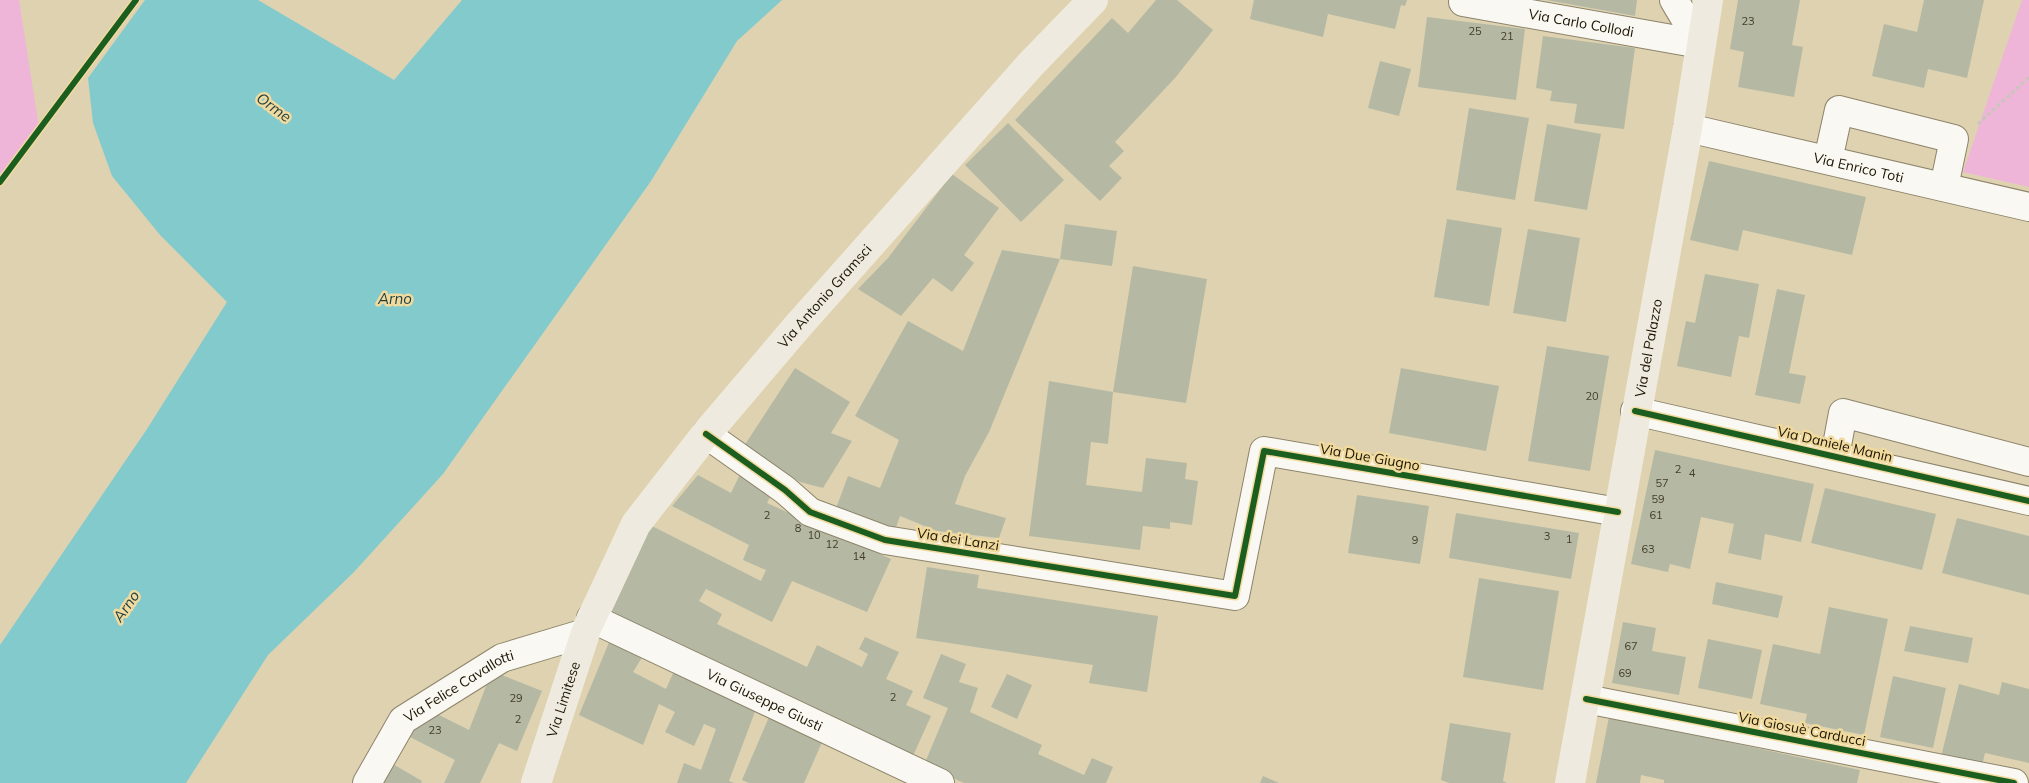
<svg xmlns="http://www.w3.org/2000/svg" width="2029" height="783" viewBox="0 0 2029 783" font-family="Mulish,sans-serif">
<rect width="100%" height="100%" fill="#ded2b1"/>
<g fill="#efb5d8">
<polygon points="0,0 19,0 39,128 0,182"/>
<polygon points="2022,0 2029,0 2029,187 1963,172"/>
</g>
<polygon fill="#83cacd" points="145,0 258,0 394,80 462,0 782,0 737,41 651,181 443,474 354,572 268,655 186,783 0,783 0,645 147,429 227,302 160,235 112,176 93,123 88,78"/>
<g fill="#b5b9a3">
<polygon points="1156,0 1177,0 1213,30 1175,78 1115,142 1124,151 1109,166 1122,178 1100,201 1015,120 1112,18 1128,33"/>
<polygon points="1254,0 1407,0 1405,6 1401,5 1395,29 1328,14 1323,37 1250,19"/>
<polygon points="1546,0 1637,0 1635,16"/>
<polygon points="1738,0 1800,0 1792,45 1803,47 1794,97 1738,87 1744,52 1730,49"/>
<polygon points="1924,0 1984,0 1967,78 1928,69 1924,88 1872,76 1884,24 1917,32"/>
<polygon points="1427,17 1525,29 1516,100 1418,87"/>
<polygon points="1543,36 1635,48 1624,129 1574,123 1577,104 1550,101 1552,91 1536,88"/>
<polygon points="1380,61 1411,69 1399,116 1368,108"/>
<polygon points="1469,108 1529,118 1515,200 1456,190"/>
<polygon points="1008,123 1064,180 1021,222 965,165"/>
<polygon points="1547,124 1601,134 1587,210 1534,201"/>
<polygon points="1709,161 1866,197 1852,255 1743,230 1738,251 1690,240"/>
<polygon points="952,174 999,208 964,255 974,263 952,292 933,278 901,316 858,289 888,258"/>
<polygon points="1447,219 1502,228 1489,306 1434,297"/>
<polygon points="1065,224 1117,231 1112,266 1060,259 989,432 965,476 955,504 1006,518 999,538 937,531 900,516 894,533 835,511 848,476 880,488 899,440 855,416 908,321 963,351 1002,250 1060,259"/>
<polygon points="1528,229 1580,238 1566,322 1513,313"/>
<polygon points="1133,266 1207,279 1186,403 1113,392"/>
<polygon points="1705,274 1759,284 1749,338 1739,336 1731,377 1677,366 1686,321 1695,323"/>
<polygon points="1777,289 1805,295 1789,373 1806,376 1800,404 1755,395"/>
<polygon points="1547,346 1609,356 1590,471 1528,461"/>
<polygon points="795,368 850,402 831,433 852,441 823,488 800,482 744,446"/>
<polygon points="1401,368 1499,386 1486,451 1389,433"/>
<polygon points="1049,381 1113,392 1108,444 1091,442 1086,485 1142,492 1146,458 1187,463 1185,479 1198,481 1192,525 1170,522 1170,529 1143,526 1140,550 1029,536"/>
<polygon points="1655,450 1814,484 1801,542 1765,534 1761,560 1728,553 1734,524 1701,517 1690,569 1670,564 1668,572 1631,564"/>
<polygon points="743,468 773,491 767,503 891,559 867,612 792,581 772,622 706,589 699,601 722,614 717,624 807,667 817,645 862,667 868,654 859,649 865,637 899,652 886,679 913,691 906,705 931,716 912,758 600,608 646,523 761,581 766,570 743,560 749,545 672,506 698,475 731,493"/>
<polygon points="1825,488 1936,514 1922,570 1811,543"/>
<polygon points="1357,495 1429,506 1420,564 1348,553"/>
<polygon points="1456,513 1579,533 1571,579 1449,558"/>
<polygon points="1957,518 2029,536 2029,595 1942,573"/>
<polygon points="927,567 979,575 977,588 1158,616 1147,692 1089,683 1093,665 916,638"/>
<polygon points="1479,578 1559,591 1543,690 1463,677"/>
<polygon points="1716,582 1783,596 1778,618 1712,604"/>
<polygon points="1829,607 1888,619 1864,735 1805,723 1807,714 1760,704 1773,644 1820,654"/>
<polygon points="1623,622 1656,628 1652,651 1686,657 1679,695 1612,683"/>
<polygon points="1910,626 1973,638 1968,663 1904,651"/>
<polygon points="612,635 646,651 633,672 666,689 675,669 756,709 729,781 734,783 677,783 684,763 701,770 716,729 704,724 694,746 665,732 675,712 659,704 643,745 579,715"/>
<polygon points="1708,639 1762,650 1752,699 1698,688"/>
<polygon points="941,654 966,664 959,682 978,688 970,712 1042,745 1038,754 1084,775 1092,758 1113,767 1106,783 964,783 924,765 948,708 923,698"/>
<polygon points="492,671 542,691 517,751 499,743 480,783 444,783 455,760 410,737 425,708 469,730"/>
<polygon points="1007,674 1032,685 1017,719 991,707"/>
<polygon points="1893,676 1946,688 1933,748 1880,737"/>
<polygon points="2002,682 2029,689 2029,763 1985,753 1982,766 1941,757 1959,684 1999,695"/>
<polygon points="769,717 823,740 804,783 749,783 742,780"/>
<polygon points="1609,717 1860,770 1857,783 1664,783 1664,780 1641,775 1640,783 1596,783"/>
<polygon points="1450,723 1511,733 1503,781 1507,783 1449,783 1441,780"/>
<polygon points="391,763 422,781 421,783 378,783"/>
<polygon points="1263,776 1279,783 1260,783"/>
</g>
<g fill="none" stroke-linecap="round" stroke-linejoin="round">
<defs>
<g id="minor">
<polyline points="1674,0 1700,44"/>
<path id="s1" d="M1463 2 1700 44"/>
<path id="s2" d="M1688 128 2029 207"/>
<polyline points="1828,160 1839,110 1954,139 1944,187"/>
<polyline points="1635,411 2029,501"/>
<polyline points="706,434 785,490 810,512 885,540 1235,596 1264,451 1618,512"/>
<polyline points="1835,456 1843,413 2029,462"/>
<path id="s3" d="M591 618 940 783"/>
<polyline points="1586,699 2014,783"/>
<path id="s4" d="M367 783 403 720 502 658 585 633"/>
</g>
<g id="major">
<path id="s5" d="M536 783 585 633 636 524 706 434 797 327 1031 64 1093 0"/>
<path id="s6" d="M1570 783 1688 128 1708 0"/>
</g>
</defs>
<use href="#minor" stroke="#8d846a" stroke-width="30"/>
<use href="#major" stroke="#f0ebdc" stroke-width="30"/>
<polyline stroke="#c9c5bc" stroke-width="3" stroke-dasharray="4 2.5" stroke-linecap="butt" points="1978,124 2029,77"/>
<use href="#minor" stroke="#faf8f3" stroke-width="28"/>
<use href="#major" stroke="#eeeadf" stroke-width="28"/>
<defs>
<g id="cycleway">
<polyline points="0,182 136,0"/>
<polyline points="1635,411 2029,501"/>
<polyline points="706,434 785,490 810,512 885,540 1235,596 1264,451 1618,512"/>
<polyline points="1586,699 2014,783"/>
</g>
</defs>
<use href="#cycleway" stroke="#f1da9e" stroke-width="9"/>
<use href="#cycleway" stroke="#1b5e20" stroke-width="6"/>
</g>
<g text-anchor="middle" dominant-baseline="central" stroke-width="5" stroke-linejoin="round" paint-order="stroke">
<g font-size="11" fill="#423d29">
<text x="1748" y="21">23</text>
<text x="1475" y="31">25</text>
<text x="1507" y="36">21</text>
<text x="1592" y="396">20</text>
<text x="1678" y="469">2</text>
<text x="1692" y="473">4</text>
<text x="1662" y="483">57</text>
<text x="1658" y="499">59</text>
<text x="767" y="515">2</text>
<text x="1656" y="515">61</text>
<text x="798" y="528">8</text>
<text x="814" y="535">10</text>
<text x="1547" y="536">3</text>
<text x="1569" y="539">1</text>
<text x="1415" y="540">9</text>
<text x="832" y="544">12</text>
<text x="1648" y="549">63</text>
<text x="859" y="556">14</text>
<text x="1631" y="646">67</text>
<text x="1625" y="673">69</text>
<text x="893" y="697">2</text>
<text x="516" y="698">29</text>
<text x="518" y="719">2</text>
<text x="435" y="730">23</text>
</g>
<g font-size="14" fill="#1c1400" stroke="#f1da9e">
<text stroke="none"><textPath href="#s1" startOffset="120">Via Carlo Collodi</textPath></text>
<text stroke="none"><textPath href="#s2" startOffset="175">Via Enrico Toti</textPath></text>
<text stroke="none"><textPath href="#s5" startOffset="574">Via Antonio Gramsci</textPath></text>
<text stroke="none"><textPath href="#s6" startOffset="442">Via del Palazzo</textPath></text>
<text transform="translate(1835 444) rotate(13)">Via Daniele Manin</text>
<text transform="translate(1370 457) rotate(10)">Via Due Giugno</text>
<text transform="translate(958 539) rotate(9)">Via dei Lanzi</text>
<text stroke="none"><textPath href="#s4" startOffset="138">Via Felice Cavallotti</textPath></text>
<text stroke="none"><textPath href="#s5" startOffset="88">Via Limitese</textPath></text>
<text stroke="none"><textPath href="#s3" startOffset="192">Via Giuseppe Giusti</textPath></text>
<text transform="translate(1802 729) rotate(11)">Via Giosuè Carducci</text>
</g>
<g font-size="15" font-style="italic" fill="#1c3d42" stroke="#f1da9e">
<text transform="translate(274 107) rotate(36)">Orme</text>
<text x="395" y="298">Arno</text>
<text transform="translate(126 606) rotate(-55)">Arno</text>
</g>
</g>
</svg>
